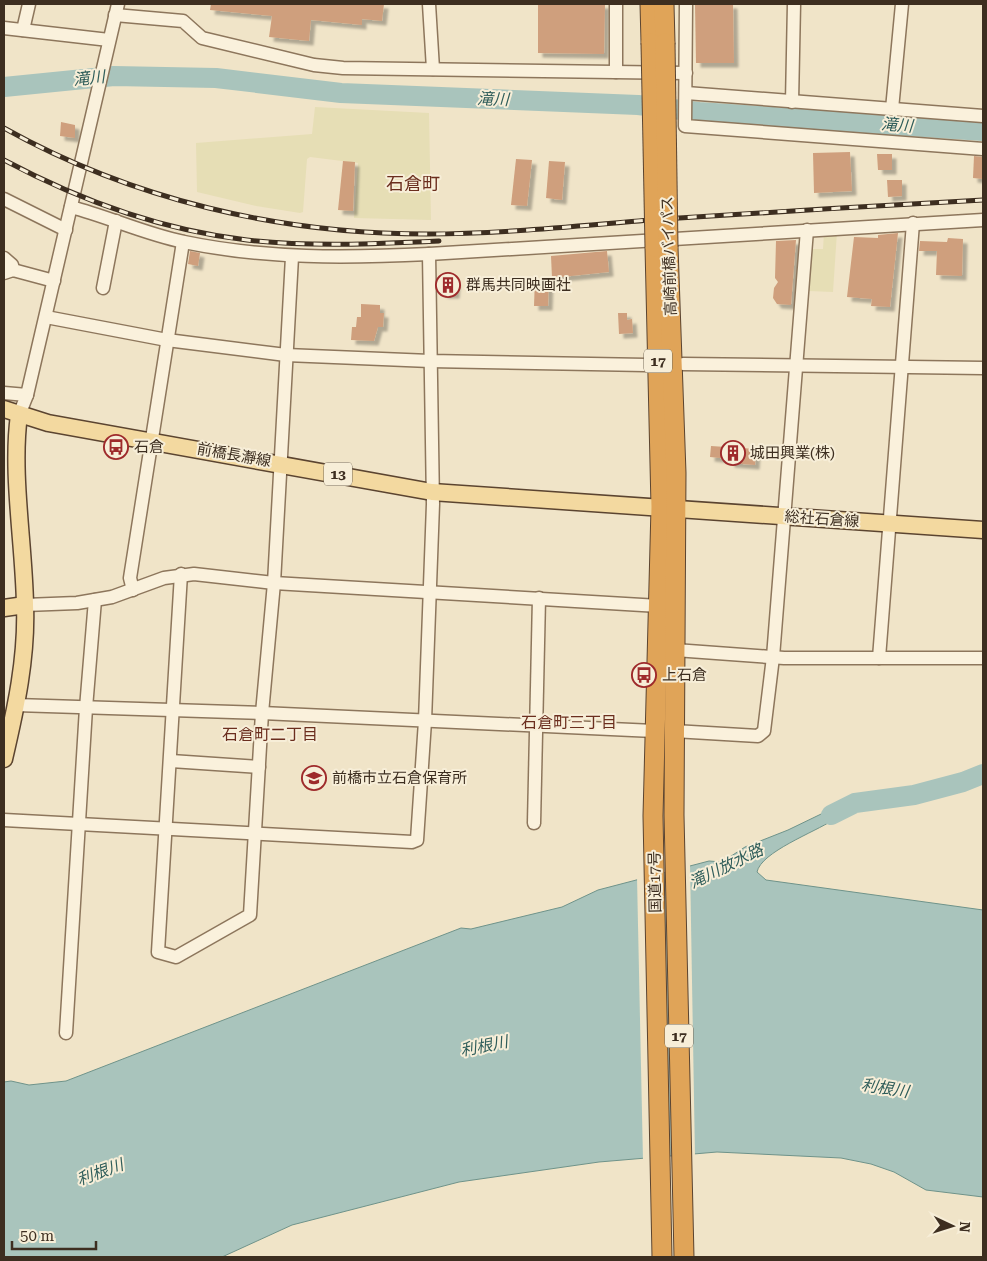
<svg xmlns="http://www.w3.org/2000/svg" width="987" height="1261" viewBox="0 0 987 1261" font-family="'Roboto Serif','Noto Sans JP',serif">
<defs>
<filter id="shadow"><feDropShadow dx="4.5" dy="4.5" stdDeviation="1" flood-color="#0004"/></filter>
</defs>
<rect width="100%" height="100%" fill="#f0e4c8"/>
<g fill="#e6deb5">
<polygon points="315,107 429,113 431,220 354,218 358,163 310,157 307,159 303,212 300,213 256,206 197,192 196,143 312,134"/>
<polygon points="837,232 833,292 808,291 812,249 823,249 824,233"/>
</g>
<path fill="#a9c4bc" stroke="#6f938a" d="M846 802 855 803C848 809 841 816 833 820 815 832 761 852 757 872L766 880 983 910V1197L926 1190 894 1172 871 1164 841 1158 717 1152 599 1162 459 1182 292 1225 222 1257H4V1082L11 1081 29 1085 66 1081 461 928 471 929 562 907 598 890 709 861 722 862 745 847 788 830Z"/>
<g fill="#f0e4c8">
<polygon points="690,863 695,1157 673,1158 667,869"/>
<polygon points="663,870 670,1159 643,1161 637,877"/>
</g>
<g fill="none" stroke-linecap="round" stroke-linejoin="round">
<g stroke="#a9c4bc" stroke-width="20">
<polyline points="4,87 114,76 216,78 341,93 638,105 699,112 983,131"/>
<polyline points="831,815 855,803 914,795 963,782 983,774"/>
</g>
</g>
<g fill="#cf9f7d" filter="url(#shadow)">
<polygon points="211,4 384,4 382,21 362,19 362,25 311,20 309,41 269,37 272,16 210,10"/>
<polygon points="538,4 605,4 604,54 538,53"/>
<polygon points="695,4 733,4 734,63 696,63"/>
<polygon points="61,122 75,125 75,138 60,136"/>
<polygon points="850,152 852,191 814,193 813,153"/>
<polygon points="877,154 892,154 892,170 878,170"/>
<polygon points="974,156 983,157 983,179 973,178"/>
<polygon points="516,159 532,160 527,206 511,205"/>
<polygon points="343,161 355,162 353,211 338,210"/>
<polygon points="549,161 565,162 562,200 546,198"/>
<polygon points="887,180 902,180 902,196 888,197"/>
<polygon points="898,233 890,307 871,306 872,299 847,297 854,237 878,238 878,235"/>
<polygon points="948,238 963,239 962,276 936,275 937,251 919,251 920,241 947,242"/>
<polygon points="796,240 791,305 777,304 773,298 774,288 778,282 775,278 776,241"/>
<polygon points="190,251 200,253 198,266 188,264"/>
<polygon points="607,251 609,272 552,278 551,256"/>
<polygon points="535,278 549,278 548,306 534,306"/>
<polygon points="444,280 456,281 455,294 443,294"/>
<polygon points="361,304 380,305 380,313 384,313 383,327 378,327 374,341 351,340 352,327 356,327 357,317 361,317"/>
<polygon points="618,313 627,313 627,320 632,319 633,333 619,334"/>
<polygon points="711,446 756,449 755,465 730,463 730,459 710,457"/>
</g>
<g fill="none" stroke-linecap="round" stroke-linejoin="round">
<defs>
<g id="minor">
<polyline points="429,4 433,69"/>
<polyline points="616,4 616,72"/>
<polyline points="686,4 685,126 983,149"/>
<polyline points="115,15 183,21 202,38 314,65 343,68 686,73"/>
<polyline points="4,28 109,40"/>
<polyline points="23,30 29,4"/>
<polyline points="686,93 983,116"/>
<polyline points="792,102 794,4"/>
<polyline points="892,109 902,4"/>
<polyline points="4,199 66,230"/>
<path d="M71 207C109 217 145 234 184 242 265 259 347 258 429 254L983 220"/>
<polyline points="4,258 12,265 13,270"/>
<polyline points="4,273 13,270 54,281"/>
<polyline points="103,288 116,221"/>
<polyline points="46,317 167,340 286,355 430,361 646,365"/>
<polyline points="683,364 983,368"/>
<polyline points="4,393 27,395"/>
<polyline points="19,415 27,395 118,4"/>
<polyline points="181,574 158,952 176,957 250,915 262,713 274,583 292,257"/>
<polyline points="133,590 130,578 183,242"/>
<polyline points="25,605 77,603 112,597 164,578 194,574 274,583 659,606"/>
<polyline points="675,650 784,658 983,658"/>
<polyline points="879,658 913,223"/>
<polyline points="16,705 262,713 654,731"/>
<polyline points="674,731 758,736 764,731 773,657 807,230"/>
<polyline points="171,761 259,767"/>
<polyline points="4,820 412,842 417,840 425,721 433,504 429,254"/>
<polyline points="534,823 539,598"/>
<polyline points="66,1033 86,708 95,600"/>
</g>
<g id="major">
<polyline points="4,409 48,423 432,492 983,530"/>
<polyline points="4,608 25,605"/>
<path d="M4 759C16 708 27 657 25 605 24 544 11 474 19 415"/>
</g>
<g id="highway">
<polyline points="650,4 651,43"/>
<polyline points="664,4 665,43"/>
<polyline points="655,247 661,507 653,816 662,1257"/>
<polyline points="668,247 676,473 674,815 684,1257"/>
</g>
</defs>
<use href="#minor" stroke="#8d765c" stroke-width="15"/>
<use href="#major" stroke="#5b4430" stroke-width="19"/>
<use href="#highway" stroke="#5b4430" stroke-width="21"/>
<use href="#minor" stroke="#faf1dc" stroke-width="12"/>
<use href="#major" stroke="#f3d9a0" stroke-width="16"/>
<use href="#highway" stroke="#e0a458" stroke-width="19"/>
<defs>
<g id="rail">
<path d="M4 128C133 200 280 234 427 234 506 234 585 225 663 219 770 212 876 206 983 200"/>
<path d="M4 160C79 200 161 230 247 240 310 247 376 244 439 241"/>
</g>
</defs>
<use href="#rail" stroke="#3d2e20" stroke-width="5"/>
<use href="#rail" stroke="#f7eed8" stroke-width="3" stroke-dasharray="9" stroke-linecap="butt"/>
<defs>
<g id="highway-bridge">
<polyline points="651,43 655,247"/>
<polyline points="665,43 668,247"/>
</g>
</defs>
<use href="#highway-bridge" stroke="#5b4430" stroke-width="21" stroke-linecap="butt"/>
<use href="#highway-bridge" stroke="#e0a458" stroke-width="19"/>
</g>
<defs>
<symbol id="building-ring" viewBox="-11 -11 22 22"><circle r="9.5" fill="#f7eed8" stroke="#9e2a2b" stroke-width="1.5"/><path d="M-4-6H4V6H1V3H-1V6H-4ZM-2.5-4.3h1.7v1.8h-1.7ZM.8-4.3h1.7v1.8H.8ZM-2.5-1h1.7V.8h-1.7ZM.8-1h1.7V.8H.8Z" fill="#9e2a2b"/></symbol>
<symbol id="bus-ring" viewBox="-11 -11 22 22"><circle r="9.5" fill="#f7eed8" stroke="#9e2a2b" stroke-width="1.5"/><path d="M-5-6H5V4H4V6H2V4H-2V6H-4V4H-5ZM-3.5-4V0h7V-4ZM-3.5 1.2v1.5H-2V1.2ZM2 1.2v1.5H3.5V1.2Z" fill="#9e2a2b"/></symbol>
<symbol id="school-ring" viewBox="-11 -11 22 22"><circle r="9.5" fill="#f7eed8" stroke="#9e2a2b" stroke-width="1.5"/><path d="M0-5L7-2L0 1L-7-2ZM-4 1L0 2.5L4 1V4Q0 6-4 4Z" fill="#9e2a2b"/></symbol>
</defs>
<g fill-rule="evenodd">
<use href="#building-ring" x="434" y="271" width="28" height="28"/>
<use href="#bus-ring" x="102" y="433" width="28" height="28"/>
<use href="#building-ring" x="719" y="439" width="28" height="28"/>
<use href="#bus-ring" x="630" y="661" width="28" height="28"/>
<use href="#school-ring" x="300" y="764" width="28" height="28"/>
</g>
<g text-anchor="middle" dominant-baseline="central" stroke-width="4" stroke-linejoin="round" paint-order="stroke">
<g fill="#f7eed8" stroke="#756857" stroke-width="1">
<rect x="644" y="349.5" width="28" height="23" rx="4"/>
<rect x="324" y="462.5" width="28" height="23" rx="4"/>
<rect x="665" y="1024.5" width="28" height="23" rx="4"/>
</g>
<g font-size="14" font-weight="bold" fill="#3d2e20">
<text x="658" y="361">17</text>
<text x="338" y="474">13</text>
<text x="679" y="1036">17</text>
</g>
<g font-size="15" fill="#3d2e20" stroke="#f7eed8">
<text transform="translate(669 256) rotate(-92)">高崎前橋バイパス</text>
<text transform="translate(234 455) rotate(10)">前橋長瀞線</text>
<text transform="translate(822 519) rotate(4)">総社石倉線</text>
<text transform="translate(655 882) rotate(-91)">国道17号</text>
</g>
<g font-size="15" fill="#3d2e20" stroke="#f7eed8" text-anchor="start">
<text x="466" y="285">群馬共同映画社</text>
<text x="134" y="447">石倉</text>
<text x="750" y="453">城田興業(株)</text>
<text x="662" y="675">上石倉</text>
<text x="332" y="778">前橋市立石倉保育所</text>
</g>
<g font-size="16" font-style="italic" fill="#2f5d5a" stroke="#f7eed8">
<text transform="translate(89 78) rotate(-6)">滝川</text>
<text transform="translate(493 99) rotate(2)">滝川</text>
<text transform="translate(897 125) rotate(4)">滝川</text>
<text transform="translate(726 866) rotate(-26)">滝川放水路</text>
<text transform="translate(484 1046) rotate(-11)">利根川</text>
<text transform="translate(885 1088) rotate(9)">利根川</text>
<text transform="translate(100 1172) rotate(-20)">利根川</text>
</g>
<g font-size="16" fill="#6b2e1e" stroke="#f7eed8">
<text x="569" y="722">石倉町三丁目</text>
<text x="270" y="734">石倉町二丁目</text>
</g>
<g font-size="18" fill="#6b2e1e" stroke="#f7eed8">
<text x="413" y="183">石倉町</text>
</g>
</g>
<rect width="987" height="1261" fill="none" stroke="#3d2e20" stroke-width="10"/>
<g transform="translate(952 1226) rotate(94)" stroke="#f7eed8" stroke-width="4" paint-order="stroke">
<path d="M0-4L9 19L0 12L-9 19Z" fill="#3d2e20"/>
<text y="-8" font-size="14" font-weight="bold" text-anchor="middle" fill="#3d2e20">N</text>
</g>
<path d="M12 1241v8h84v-8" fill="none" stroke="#3d2e20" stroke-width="2.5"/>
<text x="20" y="1241" font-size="15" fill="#3d2e20" stroke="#f7eed8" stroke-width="4" paint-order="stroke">50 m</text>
</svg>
